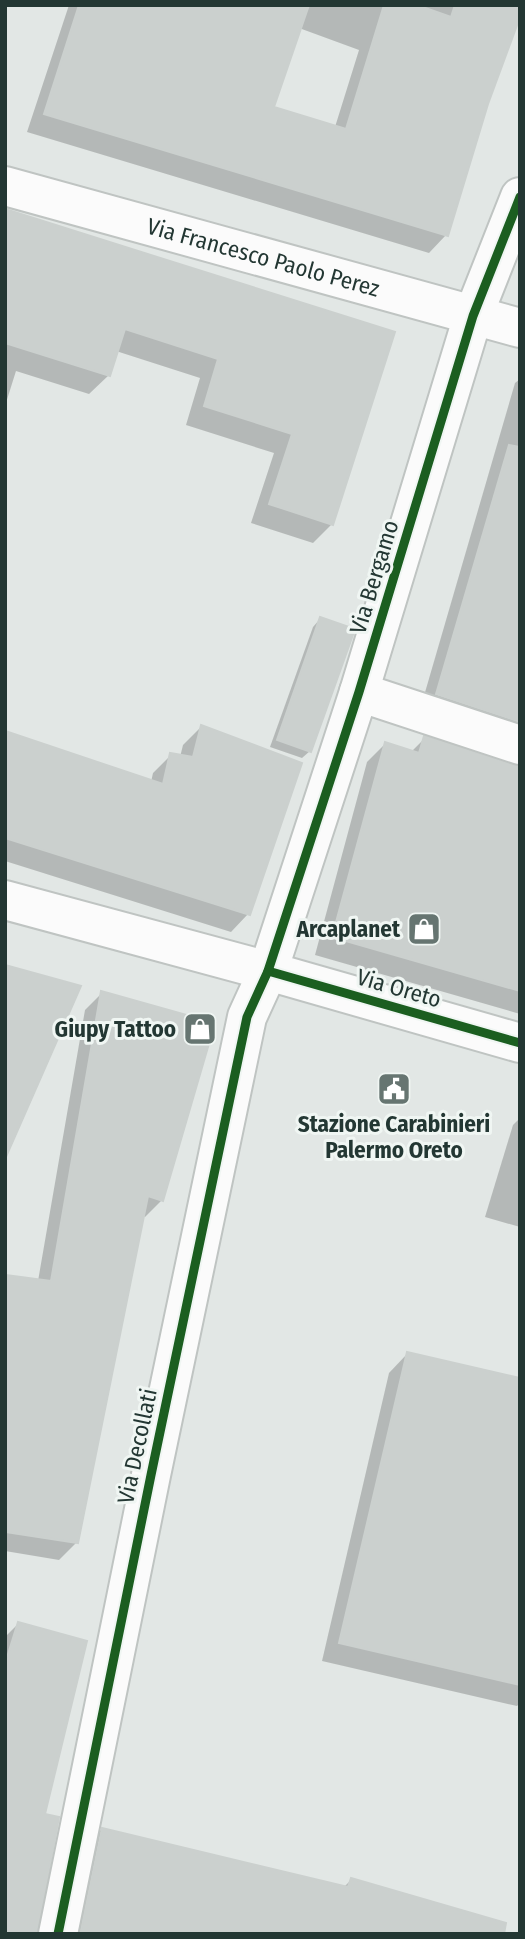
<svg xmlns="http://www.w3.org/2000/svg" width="525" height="1939" viewBox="0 0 525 1939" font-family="'Fira Sans Condensed',sans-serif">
<rect width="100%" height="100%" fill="#e2e7e5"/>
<g fill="#0003" fill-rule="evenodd">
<path d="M69 5H520L487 103 446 235 429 253 27 132ZM299 28 359 50 335 127 272 108Z"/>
<polygon points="5,210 393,333 332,524 313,543 251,523 274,453 186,425 200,378 116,351 109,375 89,394 16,371 5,406"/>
<polygon points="520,379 520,751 419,713 515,383"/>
<polygon points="320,619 310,751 302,758 270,747 313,627"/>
<polygon points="201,727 248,914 231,932 5,861 5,733 151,782 153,773 171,755 180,757 183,745"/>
<polygon points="425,738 520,768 520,1014 315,955 367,762 385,744 411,752"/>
<polygon points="102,993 162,1200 145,1217 142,1216 76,1543 59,1560 5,1551 5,1298 38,1281 85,1010"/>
<polygon points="520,1118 520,1227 485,1217 513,1125"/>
<polygon points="407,1354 520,1380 520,1703 517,1706 322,1661 389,1373"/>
<polygon points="18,1624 43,1815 5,1934 5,1637"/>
<polygon points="102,1829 343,1888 351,1880 493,1934 68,1934 85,1847"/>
</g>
<g fill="#cbd0ce" stroke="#cbd0ce" stroke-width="2">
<polygon points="79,5 309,5 274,107 346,129 384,5 417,5 451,17 455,5 520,5 520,17 488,104 448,236 44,114"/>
<polygon points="5,209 395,332 333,525 269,504 292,434 204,406 218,359 125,329 110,376 5,343"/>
<polygon points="509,445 520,447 520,722 436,694"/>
<polygon points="320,617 355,629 311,752 277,740"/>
<polygon points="201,725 302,763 250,915 5,838 5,731 163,784 170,753 193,757"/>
<polygon points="424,736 520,766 520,991 332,937 385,742 419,753"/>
<polygon points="5,965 81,986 5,1159"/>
<polygon points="101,991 215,1023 163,1201 148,1196 78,1543 5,1532 5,1275 51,1281"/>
<polygon points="407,1352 520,1378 520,1685 339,1643"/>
<polygon points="18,1622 87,1641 45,1814 59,1817 37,1934 5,1934 5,1664"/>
<polygon points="102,1828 348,1887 351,1878 506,1923 504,1934 80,1934"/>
</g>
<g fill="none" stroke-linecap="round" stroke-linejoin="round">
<defs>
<g id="street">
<path id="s1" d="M5 186 520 328"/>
<polyline points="359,692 520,745"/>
<polyline points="58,1934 151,1475 247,1017 268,971 359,692 473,316 520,197"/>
</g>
<polyline id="secondary" points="5,900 268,971 520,1043"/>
</defs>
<use href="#street" stroke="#bfc4c2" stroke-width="42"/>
<use href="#secondary" stroke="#bfc4c2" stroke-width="42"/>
<use href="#street" stroke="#fbfbfb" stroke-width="38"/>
<use href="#secondary" stroke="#fbfbfb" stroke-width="38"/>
<defs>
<g id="cycleway">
<polyline points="268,971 520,1043"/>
<polyline points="58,1934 151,1475 247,1017 268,971 359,692 473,316 520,197"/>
</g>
</defs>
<use href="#cycleway" stroke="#f0f6f3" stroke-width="13"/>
<use href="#cycleway" stroke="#1b5e20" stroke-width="9"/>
</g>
<defs>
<symbol id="shop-square" viewBox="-11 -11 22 22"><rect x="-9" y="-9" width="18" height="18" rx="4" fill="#667571" stroke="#f0f6f3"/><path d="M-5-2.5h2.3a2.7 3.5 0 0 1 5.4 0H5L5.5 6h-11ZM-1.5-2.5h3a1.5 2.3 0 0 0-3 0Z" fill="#fff"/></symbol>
<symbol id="civic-square" viewBox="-11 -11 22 22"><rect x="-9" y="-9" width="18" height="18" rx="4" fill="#667571" stroke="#f0f6f3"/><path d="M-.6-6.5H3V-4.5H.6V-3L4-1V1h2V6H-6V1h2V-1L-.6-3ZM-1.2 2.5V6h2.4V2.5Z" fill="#fff"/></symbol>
</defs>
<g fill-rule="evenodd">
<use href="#shop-square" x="405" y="910" width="38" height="38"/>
<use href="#shop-square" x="181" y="1010" width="38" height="38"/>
<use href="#civic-square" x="375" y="1070" width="38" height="38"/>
</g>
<g text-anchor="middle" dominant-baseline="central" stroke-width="6" stroke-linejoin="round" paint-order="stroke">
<g font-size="23" fill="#233733" stroke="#f0f6f3">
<text stroke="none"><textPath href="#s1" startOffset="268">Via Francesco Paolo Perez</textPath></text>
<text transform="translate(374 577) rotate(-73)">Via Bergamo</text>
<text transform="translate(399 988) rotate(16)">Via Oreto</text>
<text transform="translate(137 1446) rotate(-78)">Via Decollati</text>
</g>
<g font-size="23" font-weight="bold" fill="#233733" stroke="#f0f6f3" text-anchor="end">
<text x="400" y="929">Arcaplanet</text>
<text x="176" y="1029">Giupy Tattoo</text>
<text x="394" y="1124" text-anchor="middle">Stazione Carabinieri<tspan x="394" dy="26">Palermo Oreto</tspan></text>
</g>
</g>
<rect width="525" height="1939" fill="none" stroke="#233733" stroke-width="14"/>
</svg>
